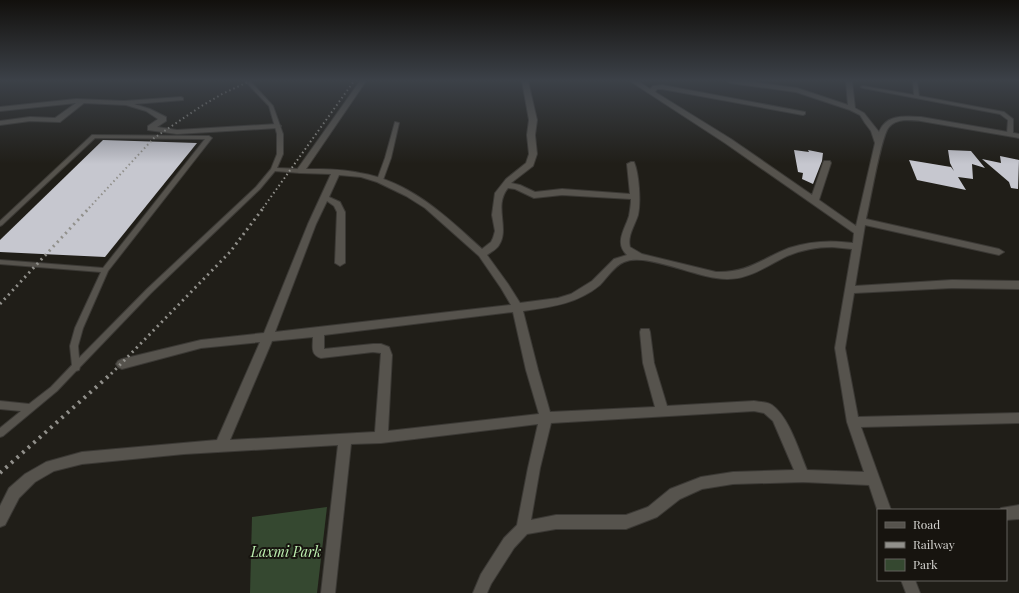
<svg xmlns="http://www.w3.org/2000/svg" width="1019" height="593" viewBox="0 0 1019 593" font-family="'Playfair Display',serif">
<rect width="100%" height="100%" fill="#201e18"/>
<polygon fill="#354830" points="327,507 317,593 250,593 252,517"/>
<g fill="#c6c7cf">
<polygon points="103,140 197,143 105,257 0,252 0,240"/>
<polygon points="794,150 809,152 808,150 823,153 822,161 813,184 802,179 803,173 798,172"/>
<polygon points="948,150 971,151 985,168 972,164 973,179 958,177 966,190 917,180 909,160 951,167 954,171 950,163"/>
<polygon points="1000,156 1019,160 1018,189 1011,188 1009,182 982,159 1001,163"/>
</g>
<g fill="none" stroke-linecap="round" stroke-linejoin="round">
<defs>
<g id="lane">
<polygon points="245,81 250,81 273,106 283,134 283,154 277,168 300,169 303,171 300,173 275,171 260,189 151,293 80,367 79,370 76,371 57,391 3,436 0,437 0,428 21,411 0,409 0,401 29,404 51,387 72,365 70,346 75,328 101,272 0,264 0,260 103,268 205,139 95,138 2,225 0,226 0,221 92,135 209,136 212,138 108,271 83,328 78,346 79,358 147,289 256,187 271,169 277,154 277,134 269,106"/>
<polygon points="913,81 917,81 919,96 1004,112 1013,119 1013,134 1010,136 1007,134 1008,120 1000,114 863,88 861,87 863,86 914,95"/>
<polygon points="395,122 399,123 391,158 383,180 380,182 378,181 377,180 385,158"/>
</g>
<g id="street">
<path d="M360 81H366L306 169C324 169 342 169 360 173 410 181 447 217 482 249L491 242 493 238 495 231 492 215 495 193 506 179 526 163 529 154 527 135 529 120 522 81H528L537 120 535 135 537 154 533 166 511 183 520 185 535 192 562 189 630 194 627 164 631 162H634C639 174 641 202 638 215 635 225 627 236 630 247L642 254 716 272C748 273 761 259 789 248 810 241 831 240 853 243L854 233 725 143 630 81H638L650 89 653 86 662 85 805 112V114L803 115 662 89H657L655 92 731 139 812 195 823 163 824 161H830L831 163 819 200 856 226 875 143 871 131 865 123 860 115 850 110 796 92 730 83 727 81H746L797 88 848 105 846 81H852L855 108 864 113 879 132C886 114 905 116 921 117L1019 134V138L921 121C911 120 897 118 889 127 881 135 870 204 866 219L999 249 1004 252 999 255 865 225 855 286 952 280 1019 281V289L952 288 854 293 845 348 858 417 1019 413V423L861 427 891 510H878V512L869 485 803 482 733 484 702 489 680 499 657 517 626 529H556L527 534 514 548 491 584 487 593H473L481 574 504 538 517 525 528 468 538 424 381 443 351 444 335 593H321L338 445 184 454 82 464 54 471 35 482 19 498 5 525 0 527V506L9 488 25 474 46 462 82 452 217 440 260 342 201 348 122 369 118 367 116 364 118 361 122 359 201 340 264 333 308 224 331 174 300 173 296 171ZM339 175 361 177 377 182 406 196 425 208 479 256 501 288 511 305 275 332 316 224 327 201 334 206 337 212 335 263 340 266 345 263V212L340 202 329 197ZM508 188 515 189 534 198 562 195 631 199C631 205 630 210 629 216 625 229 614 243 627 255L614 259 592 281 571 294 558 298 520 303 508 284 487 255C491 252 497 249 499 245 510 228 493 206 508 188ZM832 247 852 249 835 348 847 422 864 472 807 470C799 451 789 417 772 405 767 402 760 402 754 401L667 406 654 363 650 332 649 329H641L640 332 643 363 655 407 550 412 538 370 523 311C551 307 577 304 600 285 607 278 614 266 624 262 648 252 699 280 728 279 750 279 768 265 787 256 802 250 816 247 832 247ZM513 312 526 370 539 414 388 431 392 355 389 347 381 344H373L324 349V335ZM313 337C313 346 310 355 321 358L373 352 381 353 375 432 230 440 272 341ZM754 411 764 413 773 421 794 470 733 472 701 477 670 489 648 507 626 515H556L531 520 540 468 551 423Z"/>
<polygon points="181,97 183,98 183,100 134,104 150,109 166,117 166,121 157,127 177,130 277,124 281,126 277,128 177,134 148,130 148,126 158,119 146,111 126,105 84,103 60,122 30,121 0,125 0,121 30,117 55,118 76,103 0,111 0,107 76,99 124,101"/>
<polygon points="1019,505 1019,519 1006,520 1006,510 1000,510 1001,508"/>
<polygon points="901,580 915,580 920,593 906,593"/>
</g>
</defs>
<use href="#lane" stroke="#3b3935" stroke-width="2"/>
<use href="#street" stroke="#3b3935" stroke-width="2"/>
<use href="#lane" fill="#56534d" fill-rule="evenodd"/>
<use href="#street" fill="#56534d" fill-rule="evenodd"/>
<g stroke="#91908b" stroke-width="2" stroke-dasharray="1.5 3" stroke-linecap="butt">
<polyline points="89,208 154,138 200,107 222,94 250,81"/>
<polyline points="263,208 354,81"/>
</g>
<g stroke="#91908b" stroke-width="3" stroke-dasharray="2 4" stroke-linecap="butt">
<polyline points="0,304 90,207"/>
<polyline points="111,374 230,252 264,207"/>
</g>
<polyline stroke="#91908b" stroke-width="4" stroke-dasharray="2.5 5" stroke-linecap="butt" points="0,473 112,373"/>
</g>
<linearGradient id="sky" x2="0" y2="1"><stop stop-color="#12100d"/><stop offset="0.49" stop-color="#3c4148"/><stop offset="1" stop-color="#3c4148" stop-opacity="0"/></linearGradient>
<rect width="1019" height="164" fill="url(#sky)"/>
<g text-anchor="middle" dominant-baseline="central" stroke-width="4" stroke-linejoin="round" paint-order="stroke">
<g font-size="14" font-style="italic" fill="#bdf0b0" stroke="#17140f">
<text x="286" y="551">Laxmi Park</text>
</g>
</g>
<rect x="877" y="509" width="130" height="72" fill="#17140f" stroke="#63615c"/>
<rect x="885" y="522" width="20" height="6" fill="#56534d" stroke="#63615c"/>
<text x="913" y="529" font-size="12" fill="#d5d4d0">Road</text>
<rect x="885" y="542" width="20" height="6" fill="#91908b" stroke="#63615c"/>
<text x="913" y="549" font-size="12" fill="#d5d4d0">Railway</text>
<rect x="885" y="559" width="20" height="12" fill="#354830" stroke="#63615c"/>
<text x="913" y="569" font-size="12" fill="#d5d4d0">Park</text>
</svg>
